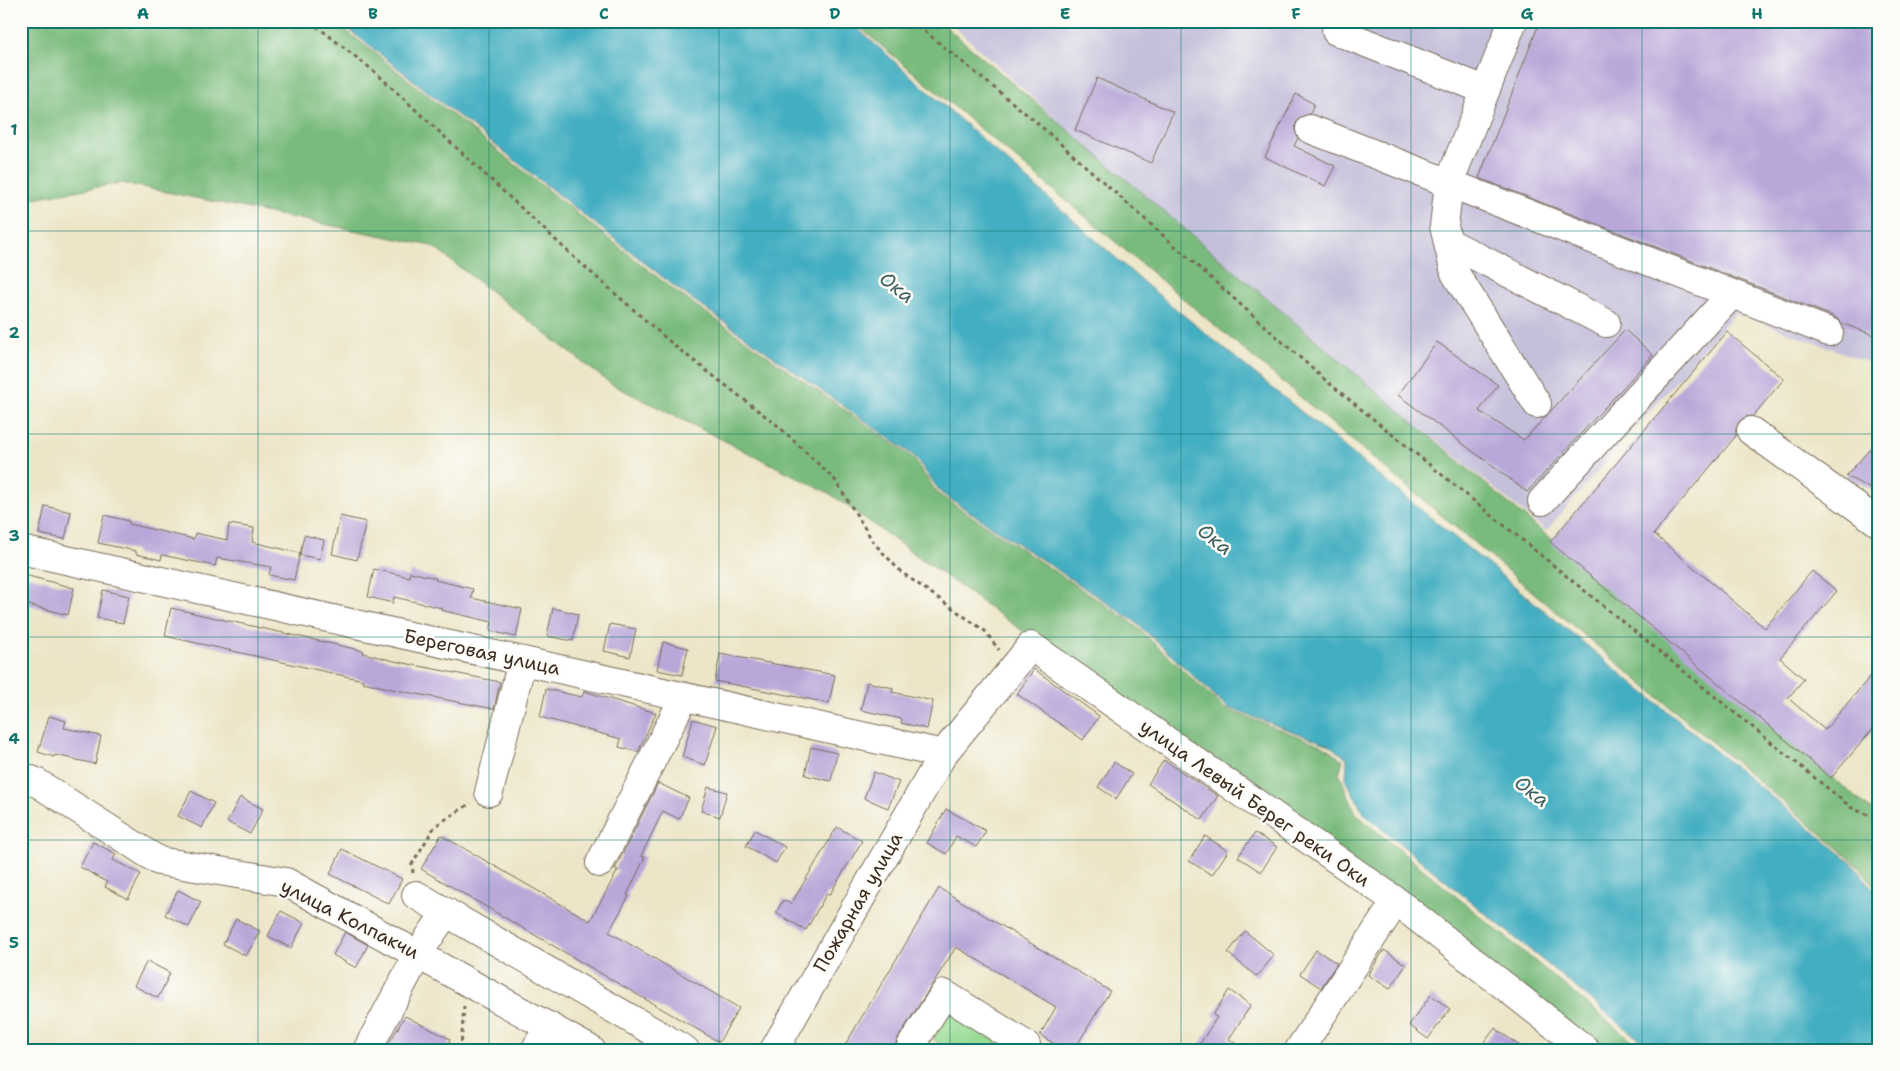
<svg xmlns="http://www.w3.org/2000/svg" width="1900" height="1071" viewBox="0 0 1900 1071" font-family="'Shantell Sans',sans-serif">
<rect width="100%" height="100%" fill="#fdfcf7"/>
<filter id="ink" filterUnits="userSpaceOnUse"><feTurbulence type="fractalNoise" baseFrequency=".02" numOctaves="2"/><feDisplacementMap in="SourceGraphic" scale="10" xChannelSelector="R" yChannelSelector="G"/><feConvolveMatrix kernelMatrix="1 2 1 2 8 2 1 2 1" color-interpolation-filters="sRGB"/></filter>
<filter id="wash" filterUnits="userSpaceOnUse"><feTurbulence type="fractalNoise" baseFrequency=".0096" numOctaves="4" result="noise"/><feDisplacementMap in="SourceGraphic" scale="20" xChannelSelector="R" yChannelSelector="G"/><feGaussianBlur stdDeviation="1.12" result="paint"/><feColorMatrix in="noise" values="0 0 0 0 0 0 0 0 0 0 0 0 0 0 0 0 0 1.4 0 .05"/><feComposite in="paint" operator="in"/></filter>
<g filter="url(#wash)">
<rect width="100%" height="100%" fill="#ece5c7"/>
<polygon fill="#c5c0da" points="948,21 1879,21 1879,366 1735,313 1546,531 1155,209"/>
<polygon fill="#97db93" stroke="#698258" points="950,1012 997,1041 992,1050 950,1050 933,1039"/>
<g fill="#79bb7d" stroke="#5a724e">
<polygon points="21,21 334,21 675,291 912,457 938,494 1131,622 1225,709 1324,746 1343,760 1339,774 1357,815 1643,1050 1592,1050 1038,642 829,493 611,384 432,246 122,183 21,200"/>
<polygon points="852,21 939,21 1879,817 1879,890 1850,858"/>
</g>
<polygon fill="#42aec1" stroke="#3e6c70" points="338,21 849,21 1143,282 1850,861 1879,895 1879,1050 1652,1050 1365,815 1346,780 1347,758 1327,744 1228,708 1134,621 941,493 914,456 679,290"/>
<g id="blocks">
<g fill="#b9a7d9">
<polygon points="1540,21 1879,21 1879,337 1841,323 1835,317 1479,178"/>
<polygon points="1097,78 1173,112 1151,163 1075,130"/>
<polygon points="1296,94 1314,104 1310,114 1301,117 1296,123 1295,131 1298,138 1294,146 1335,166 1325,186 1265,157"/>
<polygon points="1625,330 1653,355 1527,492 1398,395 1437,342 1498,385 1479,411 1524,440"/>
<polygon points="1727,332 1784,379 1753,416 1745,417 1739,422 1736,429 1736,436 1654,534 1765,628 1812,571 1837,591 1780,658 1804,679 1788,698 1825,730 1879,666 1879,722 1831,778 1550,542"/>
<polygon points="1879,439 1879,493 1846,476"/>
<polygon points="45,506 71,512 65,539 39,534"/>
<polygon points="104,515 129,521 129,524 194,539 195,533 227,540 229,524 254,528 252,542 300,553 294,580 269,575 271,567 217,558 215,566 162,555 161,560 136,554 136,551 98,543"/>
<polygon points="340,516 366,522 357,560 332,554"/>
<polygon points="304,535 324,540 320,559 300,555"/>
<polygon points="374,569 409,577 410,572 436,578 435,580 473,589 471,598 522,609 516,637 490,631 492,622 441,610 442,608 394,597 393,603 368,597"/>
<polygon points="21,574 74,588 68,615 21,603"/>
<polygon points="103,590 129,596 123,623 97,618"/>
<polygon points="171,608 364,651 363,653 394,661 500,682 494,709 396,690 363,682 363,680 165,636"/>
<polygon points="553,608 578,614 573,641 547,636"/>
<polygon points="610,624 636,629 630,657 604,651"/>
<polygon points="663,642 688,648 682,675 657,670"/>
<polygon points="720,654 835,675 829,703 715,681"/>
<polygon points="1034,669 1099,716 1083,740 1017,694"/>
<polygon points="867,682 893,688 892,692 933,701 927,729 901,723 902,719 861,710"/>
<polygon points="546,689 582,697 584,691 656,713 638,752 619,747 621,739 540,717"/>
<polygon points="49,716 66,721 64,728 101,736 95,764 55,755 54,757 38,752"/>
<polygon points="693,719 717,726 705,765 682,757"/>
<polygon points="811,747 837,753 831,781 805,775"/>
<polygon points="1164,760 1218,796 1202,820 1148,784"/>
<polygon points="1114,762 1132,774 1116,799 1098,787"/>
<polygon points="874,772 899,782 888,808 864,798"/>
<polygon points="658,783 689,798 679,819 663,811 641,856 645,857 627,895 629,896 609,932 739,1008 719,1042 421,869 441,835 590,921 618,870 615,869"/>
<polygon points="708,787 727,792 720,817 701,811"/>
<polygon points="191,791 214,803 202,828 178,816"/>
<polygon points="240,797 263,809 250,834 227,822"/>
<polygon points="946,809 986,831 976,847 956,836 946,854 927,843"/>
<polygon points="837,827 862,841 830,894 827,893 806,930 776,913 783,900 791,904"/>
<polygon points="755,830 785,847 776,863 746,846"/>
<polygon points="1255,833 1277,847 1261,872 1238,857"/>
<polygon points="1205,836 1228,851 1212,875 1189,861"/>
<polygon points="93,842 116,854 113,860 141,874 128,899 105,887 107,882 80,867"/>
<polygon points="342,849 402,879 389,904 330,874"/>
<polygon points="939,888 1110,991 1074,1050 1064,1050 1040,1035 1056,1007 956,947 898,1038 894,1050 842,1050"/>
<polygon points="178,890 201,902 189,927 165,915"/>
<polygon points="281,911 304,923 291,948 268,936"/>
<polygon points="236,919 260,931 246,956 223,944"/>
<polygon points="1245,931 1274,955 1257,977 1228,953"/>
<polygon points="345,932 368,945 356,968 333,955"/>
<polygon points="1316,950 1337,963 1321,988 1300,974"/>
<polygon points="1384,950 1406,965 1390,989 1368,975"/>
<polygon points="147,961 170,973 158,998 134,986"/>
<polygon points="1229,990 1251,1005 1229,1039 1246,1050 1196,1050 1217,1017 1213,1015"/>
<polygon points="1431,995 1450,1009 1428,1039 1409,1025"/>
<polygon points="405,1016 450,1039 446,1050 385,1050"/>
<polygon points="1495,1028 1525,1050 1479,1050"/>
</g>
</g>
</g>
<g filter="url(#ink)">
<use href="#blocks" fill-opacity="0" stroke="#796b59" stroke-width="1"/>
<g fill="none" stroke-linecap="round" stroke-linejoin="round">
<defs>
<g id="minor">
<polyline points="1513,21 1449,183 1829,332"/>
<polyline points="1336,31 1485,90"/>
<polyline points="1310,129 1449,183 1444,226 1455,273 1537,404"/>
<polyline points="1448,242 1606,323"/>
<polyline points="1751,431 1879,523"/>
<polyline points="1542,501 1732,294"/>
<polyline points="21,550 943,754"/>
<polyline points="21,776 36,782 159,861 286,882 591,1050"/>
<polyline points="489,792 522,661"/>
<polyline points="600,863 684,697"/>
<polyline points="416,895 685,1050"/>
<polyline points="367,1050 418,954 446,912"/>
<polyline points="535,1050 549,1026"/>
<polyline points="774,1050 943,754 1031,646 1396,901 1586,1050"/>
<polyline points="918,1050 911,1046 944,994 1026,1045 1022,1050"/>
<polyline points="1299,1050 1396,901"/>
</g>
</defs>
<use href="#minor" stroke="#796b59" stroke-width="30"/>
<g stroke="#796b59" stroke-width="3" stroke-dasharray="4 4" stroke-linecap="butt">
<polyline points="310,21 375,72 577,260 676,347 777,425 835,480 874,543 901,572 985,631 999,650"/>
<polyline points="912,21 1035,121 1324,379 1852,808 1879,820"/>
<polyline points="413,873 412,864 435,826 471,803"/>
<polyline points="464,1006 461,1047 465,1050"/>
</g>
<use href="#minor" stroke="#fff" stroke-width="28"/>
</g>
</g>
<path fill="none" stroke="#0f766e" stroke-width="1" stroke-opacity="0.55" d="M258 21V1050M489 21V1050M719 21V1050M950 21V1050M1181 21V1050M1411 21V1050M1642 21V1050M21 231H1879M21 434H1879M21 637H1879M21 840H1879"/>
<g text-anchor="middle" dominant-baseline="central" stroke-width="5" stroke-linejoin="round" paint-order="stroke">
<g font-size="19" fill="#3b2a1e" stroke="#fdfcf7">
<text transform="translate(482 652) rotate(12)">Береговая улица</text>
<text transform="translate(1255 803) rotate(35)">улица Левый Берег реки Оки</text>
<text transform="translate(858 902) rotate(-60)">Пожарная улица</text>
<text transform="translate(350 919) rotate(27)">улица Колпакчи</text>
</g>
<g font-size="20" font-style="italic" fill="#3e5f5f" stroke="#fdfcf7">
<text transform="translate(897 287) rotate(38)">Ока</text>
<text transform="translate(1215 539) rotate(38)">Ока</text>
<text transform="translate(1532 791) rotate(38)">Ока</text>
</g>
</g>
<rect width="1900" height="1071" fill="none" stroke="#fdfcf7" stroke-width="55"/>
<rect x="28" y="28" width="1844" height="1016" fill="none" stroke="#0f766e" stroke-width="2"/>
<g font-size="16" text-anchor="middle" font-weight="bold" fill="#0f766e">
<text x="143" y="19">A</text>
<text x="373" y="19">B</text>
<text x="604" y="19">C</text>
<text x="835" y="19">D</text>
<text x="1065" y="19">E</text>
<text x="1296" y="19">F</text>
<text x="1527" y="19">G</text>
<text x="1757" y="19">H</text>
<text x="14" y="135">1</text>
<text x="14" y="338">2</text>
<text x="14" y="541">3</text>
<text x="14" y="744">4</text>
<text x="14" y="948">5</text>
</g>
</svg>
